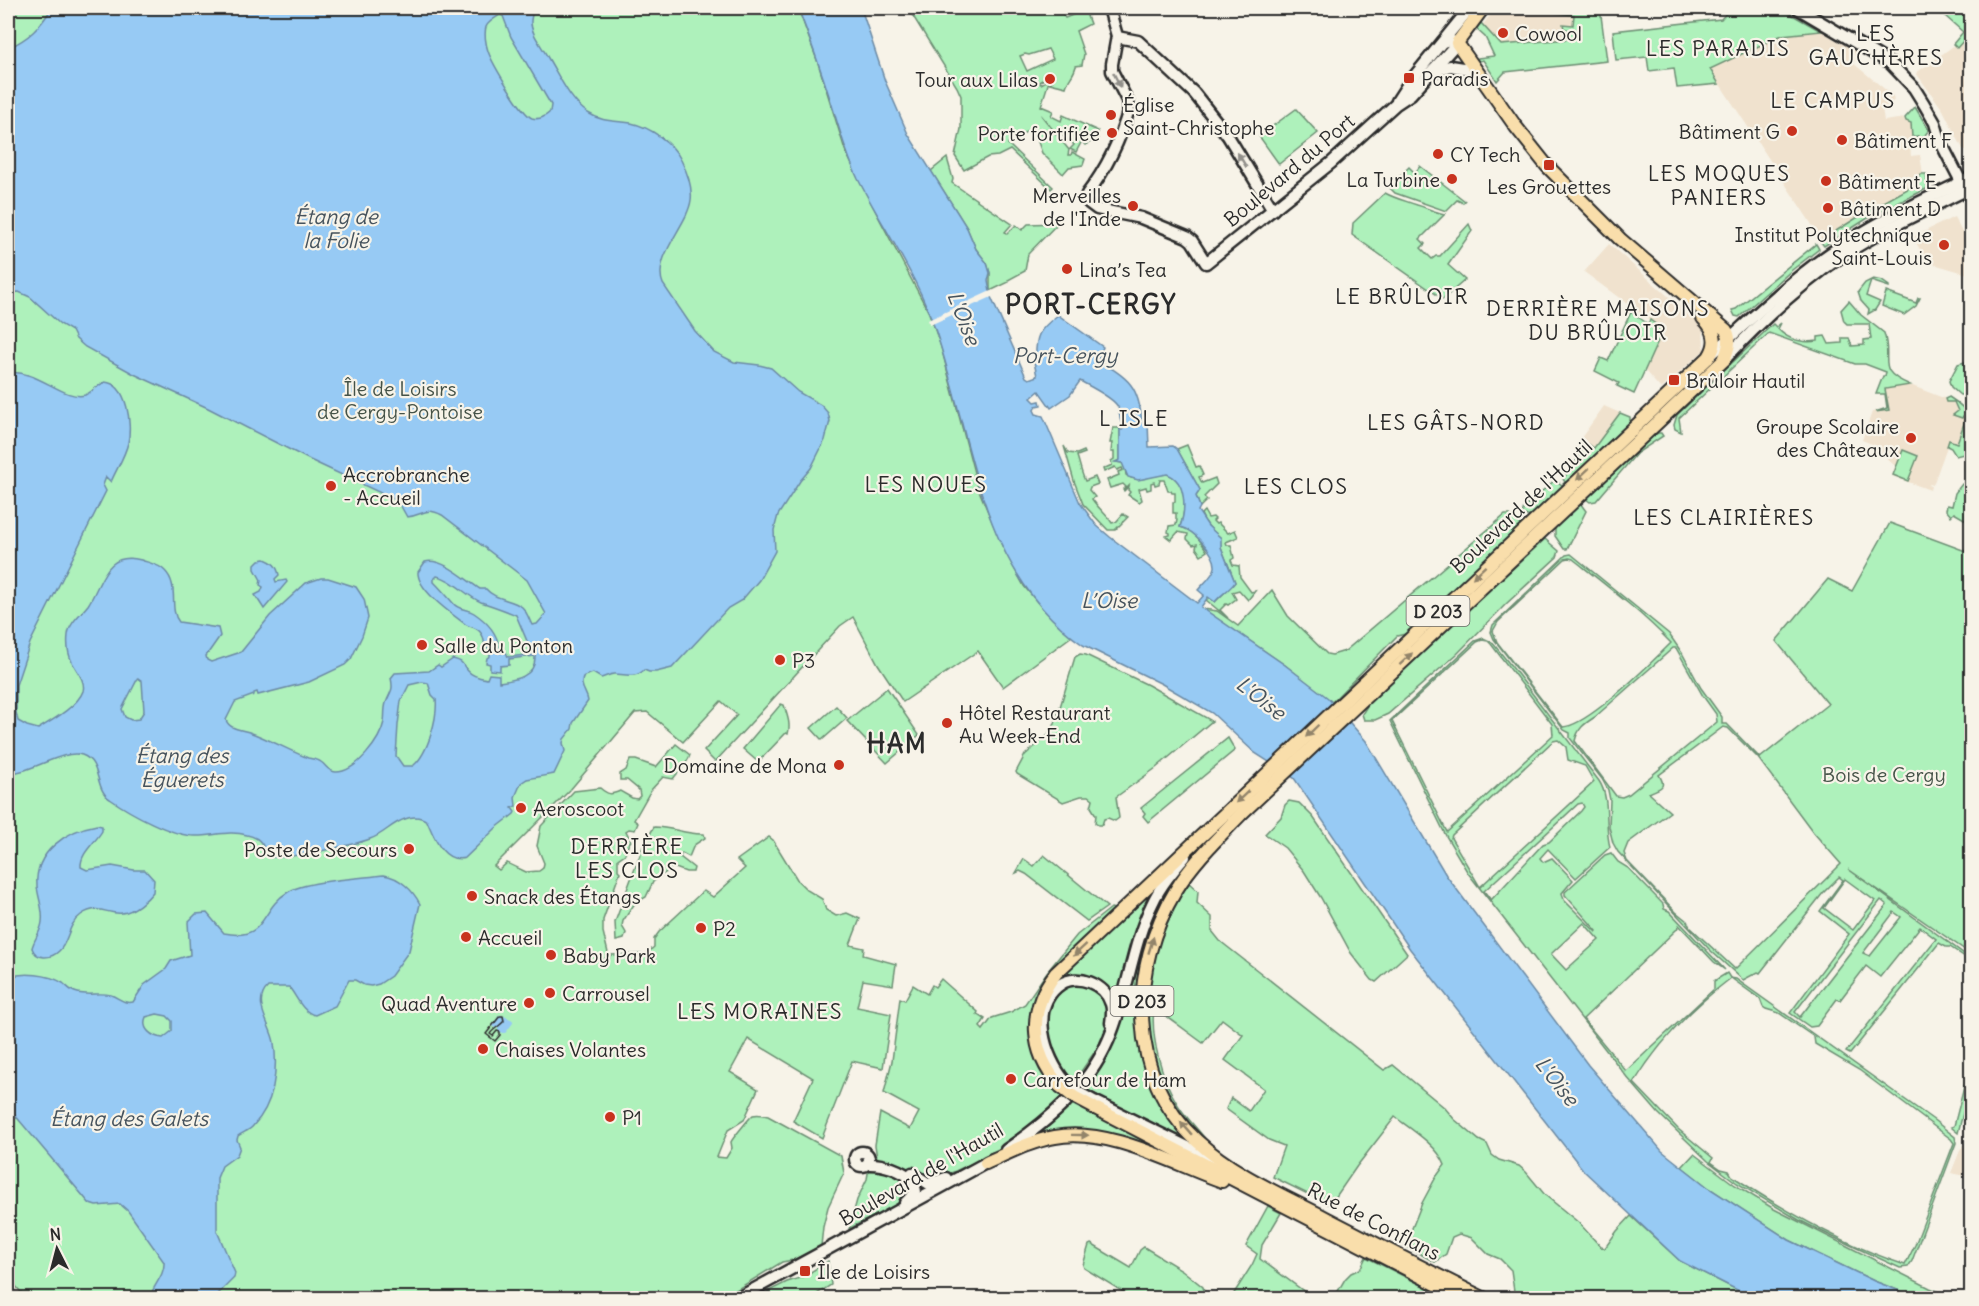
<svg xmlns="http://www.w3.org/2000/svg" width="1979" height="1306" viewBox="0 0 1979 1306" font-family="Delius,sans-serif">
<rect width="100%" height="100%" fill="#f7f3e8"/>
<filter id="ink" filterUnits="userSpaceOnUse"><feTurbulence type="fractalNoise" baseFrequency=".0167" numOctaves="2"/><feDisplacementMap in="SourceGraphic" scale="12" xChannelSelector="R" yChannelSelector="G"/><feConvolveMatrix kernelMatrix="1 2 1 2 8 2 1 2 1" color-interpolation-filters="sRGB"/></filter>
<g filter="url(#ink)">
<g fill="#f0e2ce">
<polygon points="1495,8 1600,8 1603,37 1502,47 1482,26"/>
<polygon points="1821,31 1860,54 1853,63 1893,96 1894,100 1890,104 1882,108 1884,121 1905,118 1911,123 1913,144 1910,145 1911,156 1920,155 1923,174 1920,175 1913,186 1866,212 1822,240 1710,69 1782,35"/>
<polygon points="1971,33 1971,152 1963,149 1943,110 1916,73 1952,47 1962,35 1968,36"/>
<polygon points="1954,217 1962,232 1971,230 1971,275 1927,262 1913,237"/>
<polygon points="1609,244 1703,327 1704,350 1661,389 1645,371 1663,330 1584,272"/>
<polygon points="1910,385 1946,399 1948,402 1953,402 1958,411 1954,413 1966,418 1957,443 1949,441 1933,485 1930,484 1929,485 1931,486 1930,490 1892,476 1895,466 1878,450 1879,447 1862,440 1872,412 1889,409 1885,389"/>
<polygon points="1604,406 1620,413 1594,449 1581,438"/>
<polygon points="1966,1143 1971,1144 1971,1177 1951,1173 1961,1148 1962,1148 1962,1146"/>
</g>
<g fill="#aef1bb" stroke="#6c8e73" stroke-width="1.5" fill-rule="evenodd">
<path d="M8 8H798L818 63 845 150 858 178 929 313 941 347 978 488 1003 548 1024 586 1042 608 1072 636 1003 687 978 651 903 702 878 664 853 617 840 626 715 762 704 751 737 715 721 701 683 742 647 712 635 713 570 790 494 866 499 870 507 863 526 872 539 871 543 868 544 863 537 846 541 826 574 791 600 788C608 795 611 795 620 791L632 798 637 799 640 796 639 790 627 780H620V774L626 770 630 760H636L656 767 676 744 690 755C687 765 679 770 673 779L663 777 651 790 634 820 638 823 635 830 629 829 626 831 631 841 629 843 625 854 618 859V870L620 872 603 920V932L608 953 604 960 609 959 610 955 646 954 654 947V939L659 932 702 892 704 891 713 897 745 868 737 860 769 837 773 840 798 881 807 890 822 899 826 910 836 916 847 913 860 919 850 945 864 948 863 955 896 964 893 985 863 980 857 1007 891 1014 883 1068 852 1061 822 1138 793 1121 813 1078 748 1039 730 1072 758 1089 744 1120 728 1130 717 1157 726 1158 732 1148 731 1142C732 1139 751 1116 753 1115 757 1114 764 1115 768 1116L841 1156 844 1173 828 1207 823 1227 821 1246 793 1260 782 1262 723 1298H26L8 1277Z"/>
<path d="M908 8H1060L1065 18 1090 8 1091 13 1087 16 1090 24 1076 31 1084 54 1082 65 1076 66C1074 75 1068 79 1066 87L1050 83 1053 80 1051 77H1047L1039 82 1041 84 1048 80 1049 81 1041 106 1053 111 1051 116 1061 121 1063 115 1098 131V138L1085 145 1082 141 1076 152 1070 149 1074 145 1065 134 1059 137 1041 115 1069 150 1068 155H1071L1072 152 1085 159 1083 165 1069 167 1063 174 1042 153 1033 128 1009 141 1008 144 1053 187 1051 189 1010 150 998 156 988 157 964 170 955 156 961 129V96L957 87ZM1048 49 1053 59 1027 71 1020 56 1025 54 1029 55Z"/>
<polygon points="1563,8 1600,8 1607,61 1505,72 1497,81 1483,60 1476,62 1478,58 1494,56 1485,37 1475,28 1480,22 1501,45 1568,39 1567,29 1564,29 1563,24 1573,25 1574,15 1557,13"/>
<polygon points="1731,8 1780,8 1821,31 1782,35 1710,69 1719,84 1677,88 1674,68 1649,71 1647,57 1616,60 1613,31 1721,19"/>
<polygon points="1936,8 1971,8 1971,32 1957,48 1953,44 1963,32"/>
<polygon points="1915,107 1929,130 1921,140 1918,140 1918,136 1912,137 1911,123 1906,121 1905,118"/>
<polygon points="1296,109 1318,133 1279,164 1259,136"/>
<polygon points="947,158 953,179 952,183 1012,224 1005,232 1007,234 1016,225 1022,230 1028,224 1058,223 1028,254 1025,271 1008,280 1009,282 990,291 990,273 987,263 976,249 967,228 931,171"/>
<polygon points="1420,166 1465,201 1463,203 1457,200 1446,211 1395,193 1389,187 1409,167 1415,173"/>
<polygon points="1920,174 1926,174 1928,188 1868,218 1824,246 1820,241 1866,212 1913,186 1910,180 1918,179"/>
<path d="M1385 193C1396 199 1406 201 1417 205 1428 208 1433 212 1445 214L1420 239 1425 244 1421 248 1432 259 1436 256H1440L1469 224 1472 231 1448 265 1465 280 1443 299 1352 235 1353 223Z"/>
<polygon points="1816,244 1819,249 1792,270 1739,317 1735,316 1732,310 1736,309"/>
<polygon points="1873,279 1882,281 1889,286 1889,287 1871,281 1866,296 1880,302 1875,310 1868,314 1869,310 1861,301 1858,292 1865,283"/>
<polygon points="1886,292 1916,303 1918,298 1920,298 1916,306 1904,315 1882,306"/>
<path d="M1849 301 1861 315 1884 333C1893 361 1874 370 1910 385L1885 389 1889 410 1875 412 1887 408 1885 394H1876L1883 376H1885L1886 372 1865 364H1855L1769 333 1679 418 1681 432 1675 429 1674 425 1677 415 1773 324 1776 327 1781 323 1778 329C1789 341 1803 343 1818 341V337L1825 336 1829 344 1842 343V338H1849L1852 346 1864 345V340L1871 339 1869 324H1847L1844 321 1841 310Z"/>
<polygon points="1631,312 1648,324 1650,320 1663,330 1634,394 1617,386 1619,383 1595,371 1601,358 1608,361"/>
<polygon points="1965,362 1971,363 1971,394 1960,395 1951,387 1949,381 1958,364"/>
<path d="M1949 397C1979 416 1970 423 1964 454L1956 456 1951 448 1947 446 1949 440 1957 443 1966 418 1963 416 1962 418 1953 415 1958 411 1954 402H1946L1945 399Z"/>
<polygon points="1620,413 1630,417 1630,424 1530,517 1522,514 1524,507 1555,480 1562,485 1565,482 1563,479 1588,444 1594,448"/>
<path d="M1113 428H1120V460L1116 462 1122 463 1125 467 1126 475C1138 485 1153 474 1167 474 1188 481 1186 510 1180 527 1194 530 1200 540 1207 551L1201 555 1196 548 1197 544 1193 545 1187 539 1188 534 1178 532 1171 540 1166 536 1170 535V533L1168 532 1169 526 1176 525 1177 520 1176 519V513H1173V502H1175V493H1172L1171 491H1168L1164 480H1160L1159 484 1155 485 1154 482 1151 483V489L1147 490 1146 487 1139 489 1142 500 1139 502 1128 495 1130 492 1128 490 1129 486 1124 491 1123 490 1126 487 1123 484 1110 488 1107 480 1119 475 1118 472 1123 470 1122 468 1117 470 1115 467 1104 472 1103 469 1112 465 1111 461 1114 459V452H1111L1112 443H1110Z"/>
<polygon points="1658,433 1661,433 1663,436 1637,453 1596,501 1590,502 1586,499 1652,436"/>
<polygon points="1187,445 1196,467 1199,466 1203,475 1199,477 1202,483 1215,478 1217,484 1204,497 1207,500 1200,507 1196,496 1200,490 1177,449"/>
<path d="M1064 446 1068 453 1077 454 1084 451 1085 453 1077 456C1080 465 1081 472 1085 481L1095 477 1098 484 1090 487 1089 490 1095 497 1092 499C1098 508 1107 515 1112 523L1116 522 1123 514 1128 517 1115 530H1108L1083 504 1074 481Z"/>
<polygon points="1903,450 1918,456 1908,481 1893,475"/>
<polygon points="1962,484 1966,484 1965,490 1971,493 1971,503 1968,513 1971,514 1971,523 1954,513 1951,516 1946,510 1947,505 1952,506 1955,493"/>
<polygon points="1580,503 1586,511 1567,549 1564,549 1555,536 1555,528"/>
<path d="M1204 511 1208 518 1213 517 1215 519 1213 521 1216 524 1218 523 1228 533 1235 530 1238 537 1226 542 1227 545H1231L1234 558 1231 560 1233 565 1239 566 1240 577 1251 592 1255 591 1248 600 1239 590 1232 592 1236 599 1228 605 1226 604 1220 610 1228 618 1206 600 1209 597 1215 602 1235 582 1221 547 1220 537C1212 531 1205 524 1201 514Z"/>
<polygon points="1505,515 1510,515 1520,524 1519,528 1410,633 1397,636 1332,702 1285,665 1203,609 1217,611 1238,626 1272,590 1288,616 1327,654 1332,655 1345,651"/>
<path d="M1890 523 1971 553V954L1848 869 1971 959V961L1950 947H1946L1939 943 1850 1054 1846 1052 1936 939 1920 927 1880 977 1866 966 1840 1000 1837 999 1817 1026 1810 1027 1790 1013 1849 934 1820 911 1843 880 1839 877 1823 893 1760 973 1758 972 1743 980 1710 950 1618 852 1613 843 1609 827 1610 800 1608 790 1602 779 1570 738V733L1564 730 1494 639 1491 632 1493 625 1566 555 1571 554 1669 634 1682 653 1701 688 1722 717V724H1727L1760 758 1828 704 1776 641 1828 579 1852 591ZM1569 558 1573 559C1607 586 1641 612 1671 643 1651 663 1588 726 1563 727L1497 642 1493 631 1498 622 1565 559ZM1673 648H1676L1703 696 1716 714 1717 722 1629 794 1622 797 1616 796 1575 741C1578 728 1584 724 1595 717ZM1723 727 1728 728 1758 758 1813 832 1841 864 1735 969 1690 927 1687 921 1676 912 1627 861 1624 853 1628 843 1670 812 1649 793C1658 788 1668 789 1659 775ZM1845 879 1875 901 1853 930 1824 908ZM1881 900 1887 905 1800 1017 1795 1012ZM1894 912 1901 917 1870 956 1863 953Z"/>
<polygon points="1545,539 1559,551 1557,557 1506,604 1457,654 1388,714 1375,720 1364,720 1362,714 1372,698"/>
<path d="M1483 638 1492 642 1512 667 1599 781C1611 799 1604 826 1610 847L1576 878 1548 849 1540 858 1543 862 1552 858 1573 880 1562 893 1564 900 1596 932 1597 931 1565 895V892L1605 855 1611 853 1618 862 1628 868 1663 904 1664 909 1669 911 1725 970 1714 962 1679 925 1677 929 1583 1019 1626 1071 1714 989V981L1727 973 1730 978 1736 979 1935 1121 1955 1137 1956 1143 1912 1261 1908 1267 1900 1268 1833 1237 1799 1220 1737 1183 1708 1161 1658 1113 1626 1076 1468 873 1446 836 1390 721 1475 641ZM1482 640 1488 641 1491 644 1552 724 1553 735 1447 832 1392 721 1477 642ZM1558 740 1566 747 1568 760 1585 766 1594 782 1480 887 1451 838 1452 835 1553 741ZM1582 803 1584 807 1581 811 1549 842 1543 844 1491 900 1484 891 1578 804ZM1584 923 1599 940 1566 970 1551 954ZM1731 978 1760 999 1763 1007 1766 1009 1779 1013 1814 1037 1815 1044 1859 1070 1951 1139 1954 1143 1915 1245 1905 1265C1844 1245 1785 1211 1732 1176L1729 1171 1721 1169 1711 1162 1713 1158 1678 1129 1634 1083C1658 1043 1693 1007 1731 978Z"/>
<polygon points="1080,654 1086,655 1148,685 1212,721 1156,768 1116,797 1119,818 1115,821 1108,818 1104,819 1102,825 1098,825 1095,823 1096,815 1091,807 1093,799 1089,796 1081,796 1063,802 1017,774 1016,772 1025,755 1047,736 1055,724 1075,657"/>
<polygon points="887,688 919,735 887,763 847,721"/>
<path d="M781 704 784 705C787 715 791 724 788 734L786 733 758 762 743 749Z"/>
<polygon points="836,706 847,718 822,740 811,728"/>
<polygon points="1228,738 1235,750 1148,822 1143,816 1145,813 1141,808"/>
<polygon points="1289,801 1299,803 1313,817 1407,954 1376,982 1372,980 1351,953 1321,898 1304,871 1285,848 1265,834 1281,817 1285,805"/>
<path d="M654 827C673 827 685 835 704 834L705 838 694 845 689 857 682 853 680 857 694 868 693 872H686L673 867 653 882 646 897 635 903 623 921 622 926 626 933 624 939 616 941 615 922 644 844Z"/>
<polygon points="1044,855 1107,907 1087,921 1026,874 1020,871 1016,873 1024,859 1034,866"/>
<polygon points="1179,875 1162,909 1139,1031 1185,1135 1183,1139 1082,1091 1098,1068 1141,940 1155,911"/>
<polygon points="1163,876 1117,1001 1113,1002 1097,983 1050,987"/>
<path d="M1189 883 1198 891 1197 903 1212 917V931L1220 941 1384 1070 1393 1065 1445 1108 1454 1119 1479 1140 1487 1144 1492 1155 1499 1160 1519 1166 1526 1172 1545 1195 1579 1223 1601 1247 1605 1248 1617 1231 1631 1216 1680 1261 1753 1298H1515L1511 1270 1500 1259 1488 1254 1472 1238 1459 1234 1452 1237 1446 1254 1435 1262 1405 1246 1422 1203 1436 1177 1445 1165C1438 1146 1411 1129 1395 1117L1357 1166 1333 1201 1328 1204 1273 1177 1284 1146 1269 1140 1226 1109 1231 1098 1249 1111 1264 1089 1225 1060 1243 1035 1222 1019 1203 1043 1154 1007C1150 1038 1162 1079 1178 1105 1186 1118 1198 1129 1207 1141 1147 1094 1133 1005 1159 935 1166 916 1178 899 1189 883Z"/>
<path d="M1111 908 1114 909 1113 912 1038 992 1063 1095 1035 1121C1021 1144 963 1167 938 1179L931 1180 911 1169 877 1158 875 1145 880 1113 910 1129 919 1112 884 1093 892 1061 900 998 905 1000 913 985 927 994 932 985 935 987 941 979 978 1012 977 1014 985 1019 980 1027 983 1030 992 1018 1011 1012 1025 1004 1047 972 1077 935Z"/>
<polygon points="1070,984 1090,986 1105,1000 1109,1019 1098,1047 1073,1083 1054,1061 1046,1032 1049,1007 1056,993"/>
<polygon points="1971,1060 1971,1082 1958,1133 1951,1127 1954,1126"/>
<polygon points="1072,1102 1187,1163 1121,1138 1027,1142"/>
<polygon points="1694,1154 1735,1185 1774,1209 1930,1288 1949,1296 1965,1298 1918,1298 1874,1281 1789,1240 1709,1188 1682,1167"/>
<path d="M871 1167 907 1178 911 1190C893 1214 872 1214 849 1229L857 1200 867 1179 869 1168Z"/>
<polygon points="1268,1206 1281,1213 1262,1245 1260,1259 1313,1298 1231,1298 1252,1265 1257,1254 1246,1246"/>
<polygon points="1091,1244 1131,1268 1140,1250 1144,1247 1182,1270 1203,1287 1205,1298 1133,1298 1084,1268 1083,1265 1089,1245"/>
<polygon points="1366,1257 1447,1298 1334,1298 1345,1279 1351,1273 1360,1269"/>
<polygon points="828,1261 831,1285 811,1298 755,1298 787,1282 803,1277"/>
</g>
<g fill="#97caf4" stroke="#6c8aa4" stroke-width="1.5" fill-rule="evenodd">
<path d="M52 8H534C533 12 531 17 531 21 530 33 543 47 548 58 559 76 570 101 588 113 604 123 614 120 631 123 650 127 673 143 681 160 687 172 693 186 691 200 688 225 652 257 663 284L695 331 714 352 734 362 759 365 771 368 798 392 821 405 828 413 830 421 825 440 811 468 800 481 778 515 774 530 775 551 759 580 742 600 728 608 672 668 656 672H649L644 670C636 678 626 675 616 674 611 673 606 677 601 678L593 673 584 676C578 686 587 692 588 701L573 723 572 729 564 739 563 743 565 751 554 774 527 779 521 783 515 797 516 806 512 808 515 812 514 814 496 828 465 858C443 864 434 837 427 821 420 816 413 816 405 819 392 823 383 835 370 839 354 845 287 859 272 857 263 856 266 850 262 844 259 839 252 836 247 835 229 830 214 836 197 836 173 837 130 813 110 799 94 789 102 762 82 755 62 749 32 773 8 773V373C36 368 64 401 85 395 92 392 98 385 105 382 128 384 132 425 128 443 125 456 116 470 111 482L106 477 103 485 106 491 30 643 16 685V712L18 721 27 726 38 729C51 721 78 706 83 691 86 681 76 670 72 662 68 654 67 644 68 635 69 623 81 614 88 605 102 584 105 550 141 560 149 563 159 564 165 571 180 586 168 609 179 622L218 628 220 636 206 656 207 660 211 662 241 652 270 616 306 583 321 578H328L356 587 364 599 368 618 362 636 351 659 345 665 309 682 258 695 257 692 254 693V695L235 702 226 720C230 730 241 729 249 732 269 739 288 750 308 758 312 759 318 759 321 762 327 766 327 771 336 772 356 772 380 741 384 722 385 716 384 709 386 703 390 691 394 692 391 678L395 673 429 671 438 665 441 667 453 659C465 662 461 664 468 671 473 677 481 678 487 679L489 674 499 675V682C515 680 536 677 535 656L509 659V665L500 666V671L490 670V664L486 663 487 658 490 656V649L485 646C484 642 484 637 481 633 476 626 470 628 465 624 452 614 417 590 418 572L425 562C442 557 466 580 480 589H486C495 600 512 599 522 607 527 612 529 619 532 625L537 624 546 614 527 580 442 515C425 506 422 516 407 517L398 501 310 460 208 408 134 374 85 347 76 339 72 331 60 324 30 297 19 292 8 293V48C30 38 39 28 52 8ZM500 15 503 16 511 37 551 105 550 112C545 117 539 120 532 118 522 114 492 63 488 51 486 45 484 34 486 27 488 22 495 18 500 15ZM437 576C453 579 466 596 481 602 493 606 505 610 516 615L530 648 535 654 508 657 506 652 498 653 497 648 499 647C497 633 486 621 474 613 468 609 458 610 453 603 447 596 441 589 434 582V579ZM138 678 142 681 144 711 139 719 131 720 125 717 122 709ZM422 682 428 683 432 695 436 699C438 717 428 754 413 766H403L396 756 398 725 401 701 409 685Z"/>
<path d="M798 8H861L885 81 908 134 967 228 976 249 987 263 990 273 988 281 991 297 1026 377 1029 379 1037 376 1034 362 1036 361C1035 336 1038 330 1058 315L1103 347 1098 360C1129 379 1139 385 1142 423H1148L1149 447 1173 446 1177 449 1200 490 1196 496 1200 507 1198 511 1208 526 1221 538V547L1235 582C1231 589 1220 595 1215 602L1208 597 1201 607 1285 665 1328 698 1366 741 1446 875 1588 1065 1662 1151 1709 1188 1789 1240 1874 1281 1918 1298H1753L1680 1261 1584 1171 1410 949 1294 778 1255 753 1212 713 1162 684 1083 645C974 569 973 428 930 315 911 267 881 224 858 179 846 154 839 128 831 102 821 70 810 39 798 8ZM1080 381C1089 386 1114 398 1118 407 1120 412 1119 417 1121 422H1124V428L1122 430 1120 428V460L1115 462 1122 463 1128 477 1138 480 1167 474C1187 481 1186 510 1180 527 1194 530 1216 554 1215 567 1214 575 1203 584 1198 590L1204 595 1197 603 1110 537 1096 525 1080 503 1043 416 1036 414 1034 410 1036 406 1041 405 1040 401 1035 402 1031 398 1039 391 1051 408 1070 395Z"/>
<path d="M265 559C273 562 277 566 279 575L275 579 276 582 286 580 287 582 264 609 255 595 261 592 263 587 260 585 261 580 255 569V564L259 560Z"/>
<path d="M97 825 102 826V831C96 842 80 853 81 867L87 870 112 866 134 870H145L154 880 153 892C147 900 133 912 122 913 107 915 99 903 81 915 67 925 69 942 59 951 51 959 36 960 32 948 34 939 41 932 42 922 44 910 38 898 37 886 34 852 67 830 97 825Z"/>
<path d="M384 875C399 877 413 890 420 904L409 951 391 976 379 984 371 986 364 985 355 980H349L335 1006 315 1015C302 1012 297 997 289 987H268C251 1003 272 1026 274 1043 278 1072 274 1104 253 1126 249 1131 243 1132 238 1136L237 1140 240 1147 237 1155 222 1166 217 1178V1231L235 1273 234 1278 214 1298H150C152 1286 165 1276 164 1262L128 1211 120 1204 96 1206 90 1204 8 1107V977C24 972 48 974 63 983 68 987 71 992 78 993 89 996 101 992 111 995 119 998 124 1004 133 1002L144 985 166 969 171 961 190 955 188 922 196 914 207 913 224 933C268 942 259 909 288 892 305 881 361 878 384 875ZM157 1014 167 1016 172 1021V1031L163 1038C152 1037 141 1029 146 1017Z"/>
</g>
<polygon fill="#f7f3e8" points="993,290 994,296 930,325 928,320"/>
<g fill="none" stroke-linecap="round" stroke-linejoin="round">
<polygon stroke="#97caf4" stroke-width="6" points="501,1018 510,1022 504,1030 501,1029 503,1024 501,1022 496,1025"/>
<defs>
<g id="secondary">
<path d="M1109 8 1117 36 1112 64V71L1128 102 1129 109C1120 141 1107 168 1087 194L1089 203 1097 209 1141 218 1187 237 1192 241 1206 263 1331 163 1396 104 1411 94 1457 43 1450 40 1443 42"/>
<polyline points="1797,8 1890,63 1914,88 1924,104 1935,123 1940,140"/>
<polyline points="1117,37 1138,41 1194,93 1228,136 1273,210"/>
<polyline points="1435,71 1450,66 1469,69"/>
<polyline points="1397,101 1408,84 1470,8"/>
<polyline points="1937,135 1972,203"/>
<path d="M1711 355C1756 315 1798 272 1849 241 1888 216 1931 197 1972 177"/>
<path d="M1725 359C1761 321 1799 285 1842 256 1883 229 1928 209 1972 187"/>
<path d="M1065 1081C1045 1058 1028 1006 1061 984 1078 973 1105 984 1111 1004 1113 1010 1112 1016 1111 1023"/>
<polyline points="1094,1101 1218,1162"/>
<path d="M1006 1150C1048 1121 1087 1089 1108 1041 1128 996 1131 946 1153 902 1161 885 1173 871 1185 857"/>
<circle cx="862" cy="1159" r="7"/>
<path d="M867 1164C883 1163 902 1170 914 1181L916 1192 905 1203"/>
<polyline points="912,1173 929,1184 946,1178"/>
<polyline points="738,1298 993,1159"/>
</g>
<g id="primary">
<path d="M1483 8 1457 43 1516 127 1547 166 1620 239 1726 330C1732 339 1728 350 1724 360L1241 814C1218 838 1193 862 1176 890 1129 968 1126 1076 1197 1141 1234 1175 1282 1195 1326 1218 1378 1245 1430 1272 1483 1298"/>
<path d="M1060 1086C1029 1051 1028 1009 1056 973L1709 357C1719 342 1715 329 1703 318"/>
<polyline points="1093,1107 1463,1298"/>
<path d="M986 1163C1008 1153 1031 1141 1055 1137 1108 1127 1172 1163 1222 1181"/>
</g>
</defs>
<use href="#secondary" stroke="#2b2b2b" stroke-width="15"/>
<use href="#primary" stroke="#2b2b2b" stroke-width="16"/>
<use href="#secondary" stroke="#f7f3e8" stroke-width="10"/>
<use href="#primary" stroke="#f9deab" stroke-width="12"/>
<path stroke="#2b2b2b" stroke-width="1.5" d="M500 1016H503L504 1021C500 1026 492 1030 490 1034L493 1036 497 1031 500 1032V1035L495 1041 486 1034Z"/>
<defs>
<polyline id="secondary-bridge" points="1065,1081 1078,1092 1094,1101"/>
<polyline id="primary-bridge" points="1060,1086 1074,1097 1093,1107"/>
</defs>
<use href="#secondary-bridge" stroke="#2b2b2b" stroke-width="15" stroke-linecap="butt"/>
<use href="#primary-bridge" stroke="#2b2b2b" stroke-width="16" stroke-linecap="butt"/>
<use href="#secondary-bridge" stroke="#f7f3e8" stroke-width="10"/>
<use href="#primary-bridge" stroke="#f9deab" stroke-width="12"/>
</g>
<defs><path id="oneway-solid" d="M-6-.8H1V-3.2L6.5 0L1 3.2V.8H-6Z" transform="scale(1.5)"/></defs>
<g fill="#918f8a">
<use href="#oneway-solid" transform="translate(1117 80) rotate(64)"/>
<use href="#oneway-solid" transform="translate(1242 160) rotate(-121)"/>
</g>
<g fill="#92846b">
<use href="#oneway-solid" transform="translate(1583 474) rotate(137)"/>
<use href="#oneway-solid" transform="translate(1479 572) rotate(137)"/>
<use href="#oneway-solid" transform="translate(1406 659) rotate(-43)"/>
<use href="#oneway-solid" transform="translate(1312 731) rotate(136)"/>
<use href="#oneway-solid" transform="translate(1242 797) rotate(137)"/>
<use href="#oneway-solid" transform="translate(1151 945) rotate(-73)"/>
<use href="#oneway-solid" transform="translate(1080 950) rotate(137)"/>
<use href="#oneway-solid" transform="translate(1186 1128) rotate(-131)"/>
<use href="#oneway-solid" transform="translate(1080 1135) rotate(1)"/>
</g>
</g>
<g fill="#c8321e" stroke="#f7f3e8" stroke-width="2">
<circle cx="1503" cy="33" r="6"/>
<rect x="1403" y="72" width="12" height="12" rx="3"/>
<circle cx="1050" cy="79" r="6"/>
<circle cx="1111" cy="115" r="6"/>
<circle cx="1792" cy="131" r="6"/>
<circle cx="1112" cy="133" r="6"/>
<circle cx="1842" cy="140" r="6"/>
<circle cx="1438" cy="154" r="6"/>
<rect x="1543" y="159" width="12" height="12" rx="3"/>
<circle cx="1452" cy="179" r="6"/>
<circle cx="1826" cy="181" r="6"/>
<circle cx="1133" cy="206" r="6"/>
<circle cx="1828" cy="208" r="6"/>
<circle cx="1944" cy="245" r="6"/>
<circle cx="1067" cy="269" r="6"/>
<rect x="1668" y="374" width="12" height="12" rx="3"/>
<circle cx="1911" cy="438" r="6"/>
<circle cx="331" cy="486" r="6"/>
<circle cx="422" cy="645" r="6"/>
<circle cx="780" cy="660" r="6"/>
<circle cx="947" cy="723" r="6"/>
<circle cx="839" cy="765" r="6"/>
<circle cx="521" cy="808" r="6"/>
<circle cx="409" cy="849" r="6"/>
<circle cx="472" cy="896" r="6"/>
<circle cx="701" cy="928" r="6"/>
<circle cx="466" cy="937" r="6"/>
<circle cx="551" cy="955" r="6"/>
<circle cx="550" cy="993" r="6"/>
<circle cx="529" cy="1003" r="6"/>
<circle cx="483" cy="1049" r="6"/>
<circle cx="1011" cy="1079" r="6"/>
<circle cx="610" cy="1117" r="6"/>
<rect x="799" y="1265" width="12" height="12" rx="3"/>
</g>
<g text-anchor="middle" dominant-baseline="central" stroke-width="4.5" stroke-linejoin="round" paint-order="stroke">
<g fill="#f7f3e8" stroke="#686764" stroke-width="1.5">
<rect x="1406.5" y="596" width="63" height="30" rx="4.5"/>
<rect x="1110.5" y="986" width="63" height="30" rx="4.5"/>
</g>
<g font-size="18" font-weight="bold" fill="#2b2b2b">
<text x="1438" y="611">D 203</text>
<text x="1142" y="1001">D 203</text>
</g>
<g font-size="20" fill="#2b2b2b" stroke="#f7f3e8" text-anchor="start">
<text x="1515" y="33">Cowool</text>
<text x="1421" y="78">Paradis</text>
<text x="1038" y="79" text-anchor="end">Tour aux Lilas</text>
<text x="1123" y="104">Église<tspan x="1123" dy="23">Saint-Christophe</tspan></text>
<text x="1780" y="131" text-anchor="end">Bâtiment G</text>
<text x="1100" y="133" text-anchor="end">Porte fortifiée</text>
<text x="1854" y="140">Bâtiment F</text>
<text x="1450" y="154">CY Tech</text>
<text x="1440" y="179" text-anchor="end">La Turbine</text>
<text x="1838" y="181">Bâtiment E</text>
<text x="1549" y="186" text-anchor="middle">Les Grouettes</text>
<text x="1121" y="195" text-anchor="end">Merveilles<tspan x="1121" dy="23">de l'Inde</tspan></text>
<text x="1840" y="208">Bâtiment D</text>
<text x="1932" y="234" text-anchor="end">Institut Polytechnique<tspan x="1932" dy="23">Saint-Louis</tspan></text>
<text x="1079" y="269">Lina’s Tea</text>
<text x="1686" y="380">Brûloir Hautil</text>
<text x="1899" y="426" text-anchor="end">Groupe Scolaire<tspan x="1899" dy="23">des Châteaux</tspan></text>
<text x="343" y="474">Accrobranche<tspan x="343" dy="23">- Accueil</tspan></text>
<text x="434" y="645">Salle du Ponton</text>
<text x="792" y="660">P3</text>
<text x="959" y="712">Hôtel Restaurant<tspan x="959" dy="23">Au Week-End</tspan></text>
<text x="827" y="765" text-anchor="end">Domaine de Mona</text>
<text x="533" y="808">Aeroscoot</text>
<text x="397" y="849" text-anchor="end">Poste de Secours</text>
<text x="484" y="896">Snack des Étangs</text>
<text x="713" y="928">P2</text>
<text x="478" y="937">Accueil</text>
<text x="563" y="955">Baby Park</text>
<text x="562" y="993">Carrousel</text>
<text x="517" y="1003" text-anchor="end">Quad Aventure</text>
<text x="495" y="1049">Chaises Volantes</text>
<text x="1023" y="1079">Carrefour de Ham</text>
<text x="622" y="1117">P1</text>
<text x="817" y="1271">Île de Loisirs</text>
</g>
<g font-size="20" fill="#2b2b2b" stroke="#f7f3e8">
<text transform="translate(1289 170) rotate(-40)">Boulevard du Port</text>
<text transform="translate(1521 506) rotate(-43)">Boulevard de l'Hautil</text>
<text transform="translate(921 1174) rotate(-30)">Boulevard de l'Hautil</text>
<text transform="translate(1374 1221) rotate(27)">Rue de Conflans</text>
</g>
<g font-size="20" fill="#455348" stroke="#f7f3e8">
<text x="400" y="388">Île de Loisirs<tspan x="400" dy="23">de Cergy-Pontoise</tspan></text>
<text x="1884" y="774">Bois de Cergy</text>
</g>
<g font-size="21" letter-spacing="1.5" fill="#2b2b2b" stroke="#f7f3e8">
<text x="1876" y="33">LES<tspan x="1876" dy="24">GAUCHÈRES</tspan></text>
<text x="1718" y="48">LES PARADIS</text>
<text x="1833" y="100">LE CAMPUS</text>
<text x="1719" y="173">LES MOQUES<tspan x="1719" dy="24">PANIERS</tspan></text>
<text x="1402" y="296">LE BRÛLOIR</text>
<text x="1598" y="308">DERRIÈRE MAISONS<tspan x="1598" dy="24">DU BRÛLOIR</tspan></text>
<text x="1134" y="418">L ISLE</text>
<text x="1456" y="422">LES GÂTS-NORD</text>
<text x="926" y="484">LES NOUES</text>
<text x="1296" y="486">LES CLOS</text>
<text x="1724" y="517">LES CLAIRIÈRES</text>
<text x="627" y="846">DERRIÈRE<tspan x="627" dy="24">LES CLOS</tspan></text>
<text x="760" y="1011">LES MORAINES</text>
</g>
<g font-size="21" font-style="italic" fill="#46535d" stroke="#f7f3e8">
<text x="336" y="216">Étang de<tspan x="336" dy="24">la Folie</tspan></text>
<text transform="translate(964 318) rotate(69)">L'Oise</text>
<text x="1065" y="355">Port-Cergy</text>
<text x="1109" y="600">L’Oise</text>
<text transform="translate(1261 698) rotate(38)">L'Oise</text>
<text x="182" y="755">Étang des<tspan x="182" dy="24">Éguerets</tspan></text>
<text transform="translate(1557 1081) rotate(52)">L'Oise</text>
<text x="129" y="1118">Étang des Galets</text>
</g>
<g font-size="26" font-weight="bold" letter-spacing="1.5" fill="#2b2b2b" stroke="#f7f3e8">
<text x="1091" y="304">PORT-CERGY</text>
<text x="897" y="743">HAM</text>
</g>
</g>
<rect width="1979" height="1306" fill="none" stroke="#f7f3e8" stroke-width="30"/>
<rect x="15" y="15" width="1949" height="1276" fill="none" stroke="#2b2b2b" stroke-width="2" filter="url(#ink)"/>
<g transform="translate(57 1249) rotate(354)" stroke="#f7f3e8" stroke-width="4.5" paint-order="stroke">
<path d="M0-4.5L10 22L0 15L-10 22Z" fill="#2b2b2b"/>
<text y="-9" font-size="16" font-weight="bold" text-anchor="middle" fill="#2b2b2b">N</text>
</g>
</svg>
